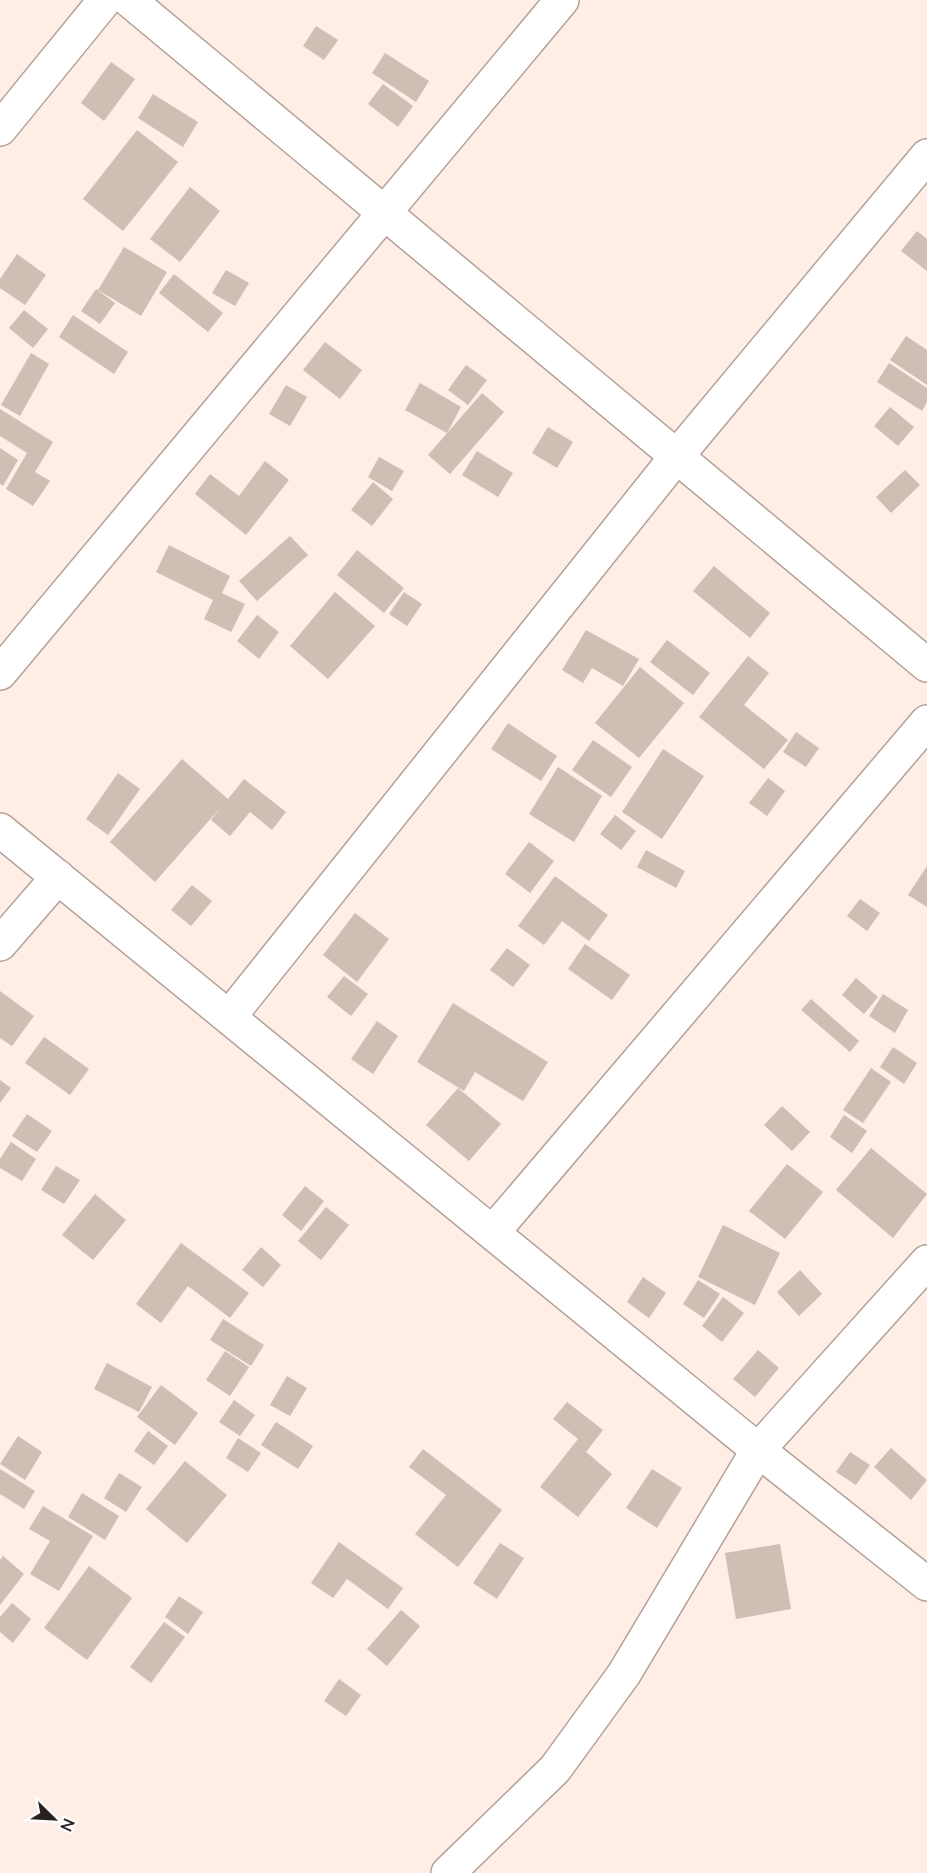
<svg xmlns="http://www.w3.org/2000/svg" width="927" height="1873" viewBox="0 0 927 1873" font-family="Lato,sans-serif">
<rect width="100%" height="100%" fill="#feeee6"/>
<g fill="#d0bdb4">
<polygon points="316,26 338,40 324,60 303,46"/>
<polygon points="385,53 429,81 416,102 372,73"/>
<polygon points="111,62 135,79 104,121 81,103"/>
<polygon points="383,84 413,106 398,127 368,104"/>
<polygon points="153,94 198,122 183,147 138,118"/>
<polygon points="137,130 178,162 123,231 83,199"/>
<polygon points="190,187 220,211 180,262 150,239"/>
<polygon points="917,231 927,239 927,271 901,251"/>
<polygon points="124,247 167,272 141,316 98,290"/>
<polygon points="17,254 46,275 25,305 0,288 0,279"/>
<polygon points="226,270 249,283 235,306 212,293"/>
<polygon points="174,274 223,313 208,332 159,293"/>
<polygon points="96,289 115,303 100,324 81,311"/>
<polygon points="24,310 48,329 33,348 9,328"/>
<polygon points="73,315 128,352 114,374 59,337"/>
<polygon points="906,336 927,350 927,385 890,360"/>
<polygon points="325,342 362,370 340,399 303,370"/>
<polygon points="31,353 49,364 20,416 1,405"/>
<polygon points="889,363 927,388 927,402 922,411 877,382"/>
<polygon points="466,365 487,380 468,405 448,390"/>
<polygon points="420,383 461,407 447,433 405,410"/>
<polygon points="286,385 307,397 290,426 269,414"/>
<polygon points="482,393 504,412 450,474 428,455"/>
<polygon points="890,407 914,427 898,446 874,426"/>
<polygon points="0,409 53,442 35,472 50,481 33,506 6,489 27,453 0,436"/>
<polygon points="548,427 573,442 557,468 532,453"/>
<polygon points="0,448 18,460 3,486 0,484"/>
<polygon points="477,451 513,473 498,497 462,475"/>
<polygon points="379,457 404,471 392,491 368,477"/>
<polygon points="265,461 289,480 246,535 195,494 210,474 239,496"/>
<polygon points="905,470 920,485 891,513 876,497"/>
<polygon points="373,482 393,499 372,526 351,510"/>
<polygon points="290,536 308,555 257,601 239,581"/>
<polygon points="169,545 230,576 222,593 245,604 231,632 204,619 213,600 156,572"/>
<polygon points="357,550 404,588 384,613 337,575"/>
<polygon points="714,566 770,613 750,638 693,591"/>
<polygon points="335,592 375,626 328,679 290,646"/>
<polygon points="404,592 422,604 407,626 389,614"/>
<polygon points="257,615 279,632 259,659 237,641"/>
<polygon points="586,630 639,659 623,686 592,668 583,683 562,670"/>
<polygon points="667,640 710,673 693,695 650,662"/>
<polygon points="748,656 769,673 744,705 788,740 764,769 699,717"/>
<polygon points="640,667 684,703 639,758 595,723"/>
<polygon points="508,723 557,756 541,781 491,749"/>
<polygon points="796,732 819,748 806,767 783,752"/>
<polygon points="593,740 632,767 611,797 572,770"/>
<polygon points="663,749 704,776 662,839 622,812"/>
<polygon points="182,759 228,799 244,779 286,812 272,830 250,812 230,836 211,820 220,808 155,882 110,842"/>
<polygon points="558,767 602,796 574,842 529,814"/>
<polygon points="118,773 140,789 108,835 86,819"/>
<polygon points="768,778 785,791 767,816 749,803"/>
<polygon points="615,815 636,831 621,850 600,834"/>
<polygon points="529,842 554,861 530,893 505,874"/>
<polygon points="646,850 685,871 676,888 637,867"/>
<polygon points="927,866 927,907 908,895"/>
<polygon points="555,876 608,915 589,941 562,921 544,945 518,926"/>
<polygon points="192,885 212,901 191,926 171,910"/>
<polygon points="860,899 880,913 867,931 847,916"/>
<polygon points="355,913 389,939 357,982 323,955"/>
<polygon points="585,944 630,975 612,1000 568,969"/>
<polygon points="507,948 530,965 513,987 490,970"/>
<polygon points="344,976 368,994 351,1016 327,997"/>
<polygon points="856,978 878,997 864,1014 842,995"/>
<polygon points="0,991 34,1016 12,1046 0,1038"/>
<polygon points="883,994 908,1010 895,1033 869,1016"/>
<polygon points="811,999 859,1041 850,1052 801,1010"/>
<polygon points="453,1003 548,1062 523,1101 475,1072 464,1091 417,1062"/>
<polygon points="377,1021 398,1036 373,1074 351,1059"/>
<polygon points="44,1037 89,1069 70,1095 25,1063"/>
<polygon points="893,1047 917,1063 904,1084 880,1067"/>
<polygon points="871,1068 891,1082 863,1123 843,1110"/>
<polygon points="0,1080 11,1088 0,1103"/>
<polygon points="458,1088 501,1124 469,1161 426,1125"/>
<polygon points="782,1106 810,1132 792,1151 764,1125"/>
<polygon points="27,1114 52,1131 37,1152 12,1136"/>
<polygon points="844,1115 867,1131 852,1153 830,1137"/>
<polygon points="11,1142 36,1159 22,1181 0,1168 0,1159"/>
<polygon points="871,1148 927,1194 893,1238 836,1190"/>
<polygon points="787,1164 823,1192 785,1239 749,1211"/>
<polygon points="56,1166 80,1180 64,1204 41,1190"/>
<polygon points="305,1186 324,1201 301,1231 282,1215"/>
<polygon points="95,1194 126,1220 93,1260 62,1235"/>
<polygon points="326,1207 349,1225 321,1260 298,1241"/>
<polygon points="723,1225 780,1253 755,1305 698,1277"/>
<polygon points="181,1243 249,1293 230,1318 188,1286 161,1323 136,1304"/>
<polygon points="261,1247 281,1265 263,1287 242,1270"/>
<polygon points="800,1270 822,1294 799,1316 777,1292"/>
<polygon points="643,1277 666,1293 649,1318 627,1302"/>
<polygon points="698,1280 720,1294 704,1318 683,1304"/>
<polygon points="723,1297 744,1313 722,1342 702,1326"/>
<polygon points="223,1319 264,1345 251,1366 210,1340"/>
<polygon points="758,1350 779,1368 755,1397 733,1379"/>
<polygon points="225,1351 249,1367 230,1396 206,1380"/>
<polygon points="107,1363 152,1387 139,1412 94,1389"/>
<polygon points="287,1376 307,1388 290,1416 270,1405"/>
<polygon points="161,1385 198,1413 175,1445 137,1417"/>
<polygon points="234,1400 255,1415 240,1436 219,1422"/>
<polygon points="567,1402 603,1430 586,1452 612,1474 578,1517 540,1487 578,1439 553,1419"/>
<polygon points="276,1422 313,1446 298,1469 261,1445"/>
<polygon points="148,1431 168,1446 154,1465 134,1451"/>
<polygon points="18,1436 42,1452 25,1480 0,1464"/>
<polygon points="238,1438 261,1453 248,1472 226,1458"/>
<polygon points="891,1448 927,1480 911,1500 874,1467"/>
<polygon points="423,1449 502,1510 458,1567 415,1534 446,1495 409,1467"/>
<polygon points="850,1452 870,1465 856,1485 836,1472"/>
<polygon points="185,1461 227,1495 187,1543 146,1509"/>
<polygon points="0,1469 35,1491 24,1509 0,1494"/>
<polygon points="652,1469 682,1488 657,1528 626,1508"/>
<polygon points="119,1473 142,1487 126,1512 104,1498"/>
<polygon points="82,1493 119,1516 105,1540 68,1517"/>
<polygon points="43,1506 93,1536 59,1591 30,1574 50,1541 29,1529"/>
<polygon points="339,1542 403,1588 388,1609 347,1579 333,1598 311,1583"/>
<polygon points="500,1543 524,1558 497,1599 473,1583"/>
<polygon points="780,1544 791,1609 736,1619 725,1553"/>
<polygon points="3,1556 24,1574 0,1605 0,1560"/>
<polygon points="89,1566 132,1598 87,1660 44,1628"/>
<polygon points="179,1596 203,1612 188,1634 165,1617"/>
<polygon points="12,1603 31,1619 13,1643 0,1632 0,1617"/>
<polygon points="401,1610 420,1626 387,1666 367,1649"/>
<polygon points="164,1622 185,1637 151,1683 130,1667"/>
<polygon points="339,1679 361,1695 346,1716 324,1701"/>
</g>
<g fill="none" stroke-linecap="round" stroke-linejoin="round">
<defs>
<g id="minor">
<polyline points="129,0 927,665"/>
<polyline points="0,129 105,0"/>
<polyline points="0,673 562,0"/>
<polyline points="0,830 758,1450 927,1584"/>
<polyline points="0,944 58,877"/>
<polyline points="229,1017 677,456 927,156"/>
<polyline points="493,1232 927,722"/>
<polyline points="448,1873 555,1769 624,1674 758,1450 927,1262"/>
</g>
</defs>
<use href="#minor" stroke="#b4a199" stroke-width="36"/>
<use href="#minor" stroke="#fff" stroke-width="33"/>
</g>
<g transform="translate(54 1819) rotate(114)" stroke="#ffffff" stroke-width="4.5" paint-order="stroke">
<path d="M0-4.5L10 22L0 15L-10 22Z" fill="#28211e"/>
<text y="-9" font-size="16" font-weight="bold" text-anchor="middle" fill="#28211e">N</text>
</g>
</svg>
